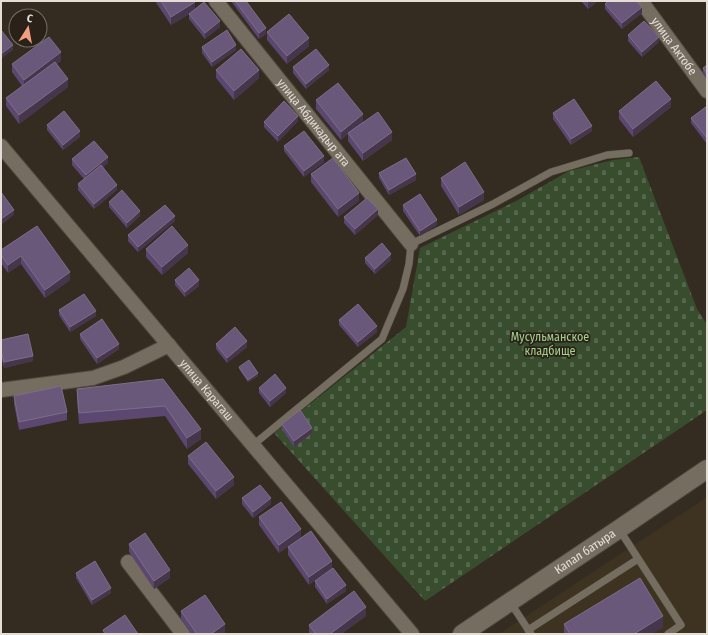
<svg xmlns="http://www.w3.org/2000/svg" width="708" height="635" viewBox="0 0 708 635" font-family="'Fira Sans Condensed',sans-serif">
<defs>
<pattern id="cemetery-stones" width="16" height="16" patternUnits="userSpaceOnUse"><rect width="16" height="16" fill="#384d2e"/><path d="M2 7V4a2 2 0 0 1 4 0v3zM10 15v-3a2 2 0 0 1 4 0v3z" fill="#55664c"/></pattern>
</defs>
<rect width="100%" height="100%" fill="#342c21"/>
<polygon fill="#3e3221" points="707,497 707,634 499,634"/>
<polygon fill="url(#cemetery-stones)" points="639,157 697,309 707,325 707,410 425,601 274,433 406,327 420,248 518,200 569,171 613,160"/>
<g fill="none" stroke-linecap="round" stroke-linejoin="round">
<defs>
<g id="service">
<polyline points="253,445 382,339 403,289 409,264 411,244 493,204 551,172 607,155 629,153"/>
<polyline points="619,529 681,625 668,634"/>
<polyline points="510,602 531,634"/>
<polyline points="528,630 638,559"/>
</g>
<g id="minor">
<path id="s1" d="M216 1 411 244"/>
<path id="s2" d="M641 1 707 91"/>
<path id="s3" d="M1 146 412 634"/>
<polyline points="1,390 93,378 124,367 169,345"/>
<polyline points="128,562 183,634"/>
</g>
<g id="tertiary">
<path id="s4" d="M462 634 619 529 707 469"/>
</g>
</defs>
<use href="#service" stroke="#4f493f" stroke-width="8"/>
<use href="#minor" stroke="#4f493f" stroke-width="16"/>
<use href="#tertiary" stroke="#4f493f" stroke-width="20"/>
<use href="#service" stroke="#766d61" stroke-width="7"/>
<use href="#minor" stroke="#766d61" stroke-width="14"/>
<use href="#tertiary" stroke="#766d61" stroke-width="18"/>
</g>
<g fill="#5b476f">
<polygon points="155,1 194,1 195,9 220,27 205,39 189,19 189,14 171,25"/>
<polygon points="231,1 246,1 266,34 259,39"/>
<polygon points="581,1 598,1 588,9"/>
<polygon points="605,4 642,13 622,29 605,9"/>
<polygon points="267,32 309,46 287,64 267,40"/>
<polygon points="628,35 659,42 642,57 628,41"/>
<polygon points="202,47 236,50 212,67 202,53"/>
<polygon points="61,61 56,64 68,87 19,124 6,106 6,98 22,86 12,72 12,64"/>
<polygon points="707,65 707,80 703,73 703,68"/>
<polygon points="293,67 329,70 306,89 293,73"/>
<polygon points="216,70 259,78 234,100 216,78"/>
<polygon points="316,100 363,122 392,140 363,161 348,141 348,134 341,140 316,109"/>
<polygon points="707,106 707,144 691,123 691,118"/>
<polygon points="671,107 633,137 619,119 619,111"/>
<polygon points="553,113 592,131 571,145 553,119"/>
<polygon points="298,121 278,142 264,127 264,122"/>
<polygon points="47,125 80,137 63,150 47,130"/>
<polygon points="284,146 324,162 304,177 284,151"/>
<polygon points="72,159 108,163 103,167 117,190 94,209 78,190 78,184 84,179 72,165"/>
<polygon points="379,173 416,180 389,195 379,178"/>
<polygon points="311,174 359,201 338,217 311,182"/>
<polygon points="441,178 484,200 459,215 441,186"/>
<polygon points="109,202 140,216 127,228 109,207"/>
<polygon points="403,205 437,225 420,236 403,211"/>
<polygon points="378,215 355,235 344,223 344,217"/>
<polygon points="175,221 138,252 128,241 128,235"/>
<polygon points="37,226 70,280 45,298 21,264 8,273 1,263 1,250"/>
<polygon points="146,249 188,253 162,275 146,257"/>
<polygon points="365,258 391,260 375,274 365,263"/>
<polygon points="175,280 199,286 185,297 175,285"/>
<polygon points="59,310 96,316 70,332 59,315"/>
<polygon points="339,320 377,332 358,347 339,325"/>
<polygon points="80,334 119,349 97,364 80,339"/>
<polygon points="1,340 33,361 4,368 1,356"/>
<polygon points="216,344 247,347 227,363 216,349"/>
<polygon points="239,367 258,376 248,382 239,369"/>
<polygon points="163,379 201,439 187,449 165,416 79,424 77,400 77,389"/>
<polygon points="259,388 286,393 270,407 259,393"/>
<polygon points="14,396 67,412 67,420 19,430 14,404"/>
<polygon points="282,424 312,433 294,447 282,429"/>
<polygon points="188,456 234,485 216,499 188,464"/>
<polygon points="242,498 271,504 253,518 242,504"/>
<polygon points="259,517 301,537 279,553 259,525"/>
<polygon points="311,531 309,585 288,555 288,547"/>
<polygon points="129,544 170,578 154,589 129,552"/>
<polygon points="76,573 111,593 92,605 76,578"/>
<polygon points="315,581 346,591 327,604 315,587"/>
<polygon points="181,611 225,632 223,634 191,634 181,619"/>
<polygon points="366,616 341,634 310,634 309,633 309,625"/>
<polygon points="564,624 663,627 652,634 564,634"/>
</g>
<g fill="#45364b">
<polygon points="588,1 598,1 588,9"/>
<polygon points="195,2 195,10 171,25 171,17"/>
<polygon points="642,7 642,13 622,29 622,23"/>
<polygon points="220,21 220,27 205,39 205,33"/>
<polygon points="266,28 266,34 259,39 259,33"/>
<polygon points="659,37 659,42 642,57 642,52"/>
<polygon points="309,38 309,46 287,64 287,56"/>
<polygon points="13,45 13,50 1,59 1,54"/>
<polygon points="236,45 236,50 212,67 212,62"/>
<polygon points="61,52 61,61 24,88 24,80"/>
<polygon points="329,65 329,70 306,89 306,84"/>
<polygon points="259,70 259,78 234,100 234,91"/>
<polygon points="68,79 68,87 19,124 19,115"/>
<polygon points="671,99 671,107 633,137 633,129"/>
<polygon points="363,114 363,122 348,133 348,134 341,140 341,132"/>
<polygon points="298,116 298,121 278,142 278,136"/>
<polygon points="592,126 592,131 571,145 571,139"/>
<polygon points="80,131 80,137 63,150 63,145"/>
<polygon points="392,132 392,140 363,161 363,153"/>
<polygon points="324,156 324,162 304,177 304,171"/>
<polygon points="108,157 108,163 86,181 86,175"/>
<polygon points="416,174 416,180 389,195 389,190"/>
<polygon points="117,185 117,190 94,209 94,204"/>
<polygon points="484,192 484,200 459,215 459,207"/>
<polygon points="359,193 359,201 338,217 338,209"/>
<polygon points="378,209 378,215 355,235 355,229"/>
<polygon points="14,210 14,215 1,225 1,219"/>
<polygon points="140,211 140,216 127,228 127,223"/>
<polygon points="175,216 175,221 138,252 138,247"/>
<polygon points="437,220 437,225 420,236 420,231"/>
<polygon points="188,245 188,253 162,275 162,267"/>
<polygon points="391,254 391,260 375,274 375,269"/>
<polygon points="21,256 21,264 8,273 8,265"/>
<polygon points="70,272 70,280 45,298 45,290"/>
<polygon points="199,280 199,286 185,297 185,292"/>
<polygon points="96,311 96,316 70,332 70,327"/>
<polygon points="377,326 377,332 358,347 358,342"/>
<polygon points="247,341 247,347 227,363 227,358"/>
<polygon points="119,344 119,349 97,364 97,358"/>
<polygon points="33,356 33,361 4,368 4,362"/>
<polygon points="258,373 258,376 248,382 248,380"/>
<polygon points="286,388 286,393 270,407 270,401"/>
<polygon points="312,428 312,433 294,447 294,441"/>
<polygon points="201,429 201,439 187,449 187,438"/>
<polygon points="234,477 234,485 216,499 216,491"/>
<polygon points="271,498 271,504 253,518 253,512"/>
<polygon points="301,529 301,537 279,553 279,545"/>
<polygon points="332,561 332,569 309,585 309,577"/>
<polygon points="170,570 170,578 154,589 154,581"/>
<polygon points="346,585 346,591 327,604 327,599"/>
<polygon points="111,588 111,593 92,605 92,600"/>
<polygon points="366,607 366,616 341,634 330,634"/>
<polygon points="663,616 663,627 652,634 634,634"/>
<polygon points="225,624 225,632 223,634 211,634"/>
</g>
<g fill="#6a587a" stroke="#7d6d89">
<polygon points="161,1 194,1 195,2 171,17"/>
<polygon points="235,1 246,1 266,28 259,33"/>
<polygon points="608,1 636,1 642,7 622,23 605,4"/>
<polygon points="204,2 220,21 205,33 189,14"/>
<polygon points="289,14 309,38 287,56 267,32"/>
<polygon points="644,21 659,37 642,52 628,35"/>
<polygon points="1,30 13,45 1,54"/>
<polygon points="227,30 236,45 212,62 202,47"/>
<polygon points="49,37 61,52 24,80 12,64"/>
<polygon points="241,49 259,70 234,91 216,70"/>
<polygon points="316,49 329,65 306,84 293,67"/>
<polygon points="55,62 68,79 19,115 6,98"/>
<polygon points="707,65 707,74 703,68"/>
<polygon points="656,81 671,99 633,129 619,111"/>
<polygon points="338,83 363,114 341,132 316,100"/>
<polygon points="574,99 592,126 571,139 553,113"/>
<polygon points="284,101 298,116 278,136 264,122"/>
<polygon points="707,106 707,138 691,118"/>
<polygon points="64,111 80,131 63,145 47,125"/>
<polygon points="378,112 392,132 363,153 348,133"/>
<polygon points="304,131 324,156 304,171 284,146"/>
<polygon points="94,141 108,157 86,175 72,159"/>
<polygon points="333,158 359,193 338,209 311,174"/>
<polygon points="406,158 416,174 389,190 379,173"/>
<polygon points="465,162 484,192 459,207 441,178"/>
<polygon points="101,165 117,185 94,204 78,184"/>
<polygon points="122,190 140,211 127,223 109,202"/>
<polygon points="1,192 14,210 1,219"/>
<polygon points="420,194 437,220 420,231 403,205"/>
<polygon points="367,198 378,209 355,229 344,217"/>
<polygon points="165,205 175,216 138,247 128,235"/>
<polygon points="37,226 70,272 45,290 21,256 8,265 1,255 1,250"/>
<polygon points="172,226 188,245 162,267 146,249"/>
<polygon points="382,243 391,254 375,269 365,258"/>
<polygon points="189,268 199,280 185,292 175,280"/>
<polygon points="84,294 96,311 70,327 59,310"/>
<polygon points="358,304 377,326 358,342 339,320"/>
<polygon points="102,319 119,344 97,358 80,334"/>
<polygon points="235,327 247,341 227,358 216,344"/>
<polygon points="28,334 33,356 4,362 1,351 1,340"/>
<polygon points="249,360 258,373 248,380 239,367"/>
<polygon points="275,374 286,388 270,401 259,388"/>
<polygon points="163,379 201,429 187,438 165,406 79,413 77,389"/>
<polygon points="61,386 67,412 19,422 14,396"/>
<polygon points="300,410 312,428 294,441 282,424"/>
<polygon points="206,442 234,477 216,491 188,456"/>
<polygon points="260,485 271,498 253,512 242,498"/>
<polygon points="281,502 301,529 279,545 259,517"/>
<polygon points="311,531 332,561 309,577 288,547"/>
<polygon points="145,533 170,570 154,581 129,544"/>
<polygon points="95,561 111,588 92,600 76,573"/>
<polygon points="333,568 346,585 327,599 315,581"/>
<polygon points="640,578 663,616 634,634 570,634 564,624"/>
<polygon points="354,591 366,607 330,634 316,634 309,625"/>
<polygon points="205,595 225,624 211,634 197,634 181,611"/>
<polygon points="125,615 138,634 105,634 103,630"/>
</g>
<g text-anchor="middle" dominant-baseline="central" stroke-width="3.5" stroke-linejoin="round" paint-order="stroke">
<g font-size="12" fill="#e4ded7" stroke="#2a2218">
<text stroke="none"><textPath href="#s2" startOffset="56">улица Актобе</textPath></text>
<text stroke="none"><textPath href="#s1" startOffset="156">улица Абдикадыр ата</textPath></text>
<text stroke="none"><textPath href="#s3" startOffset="319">улица Карагаш</textPath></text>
<text stroke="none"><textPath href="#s4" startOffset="148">Капал батыра</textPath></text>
</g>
<g font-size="12" fill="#a3d28d" stroke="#2a2218">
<text x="550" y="337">Мусульманское<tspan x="550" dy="14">кладбище</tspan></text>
</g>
</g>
<rect width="708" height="635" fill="none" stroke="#e4ded7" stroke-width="4"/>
<g transform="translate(28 28) rotate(11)"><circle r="19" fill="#2a2218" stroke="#746d64"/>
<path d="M0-3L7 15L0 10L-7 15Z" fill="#f39f82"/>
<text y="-6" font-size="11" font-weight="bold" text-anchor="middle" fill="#e4ded7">С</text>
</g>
</svg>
